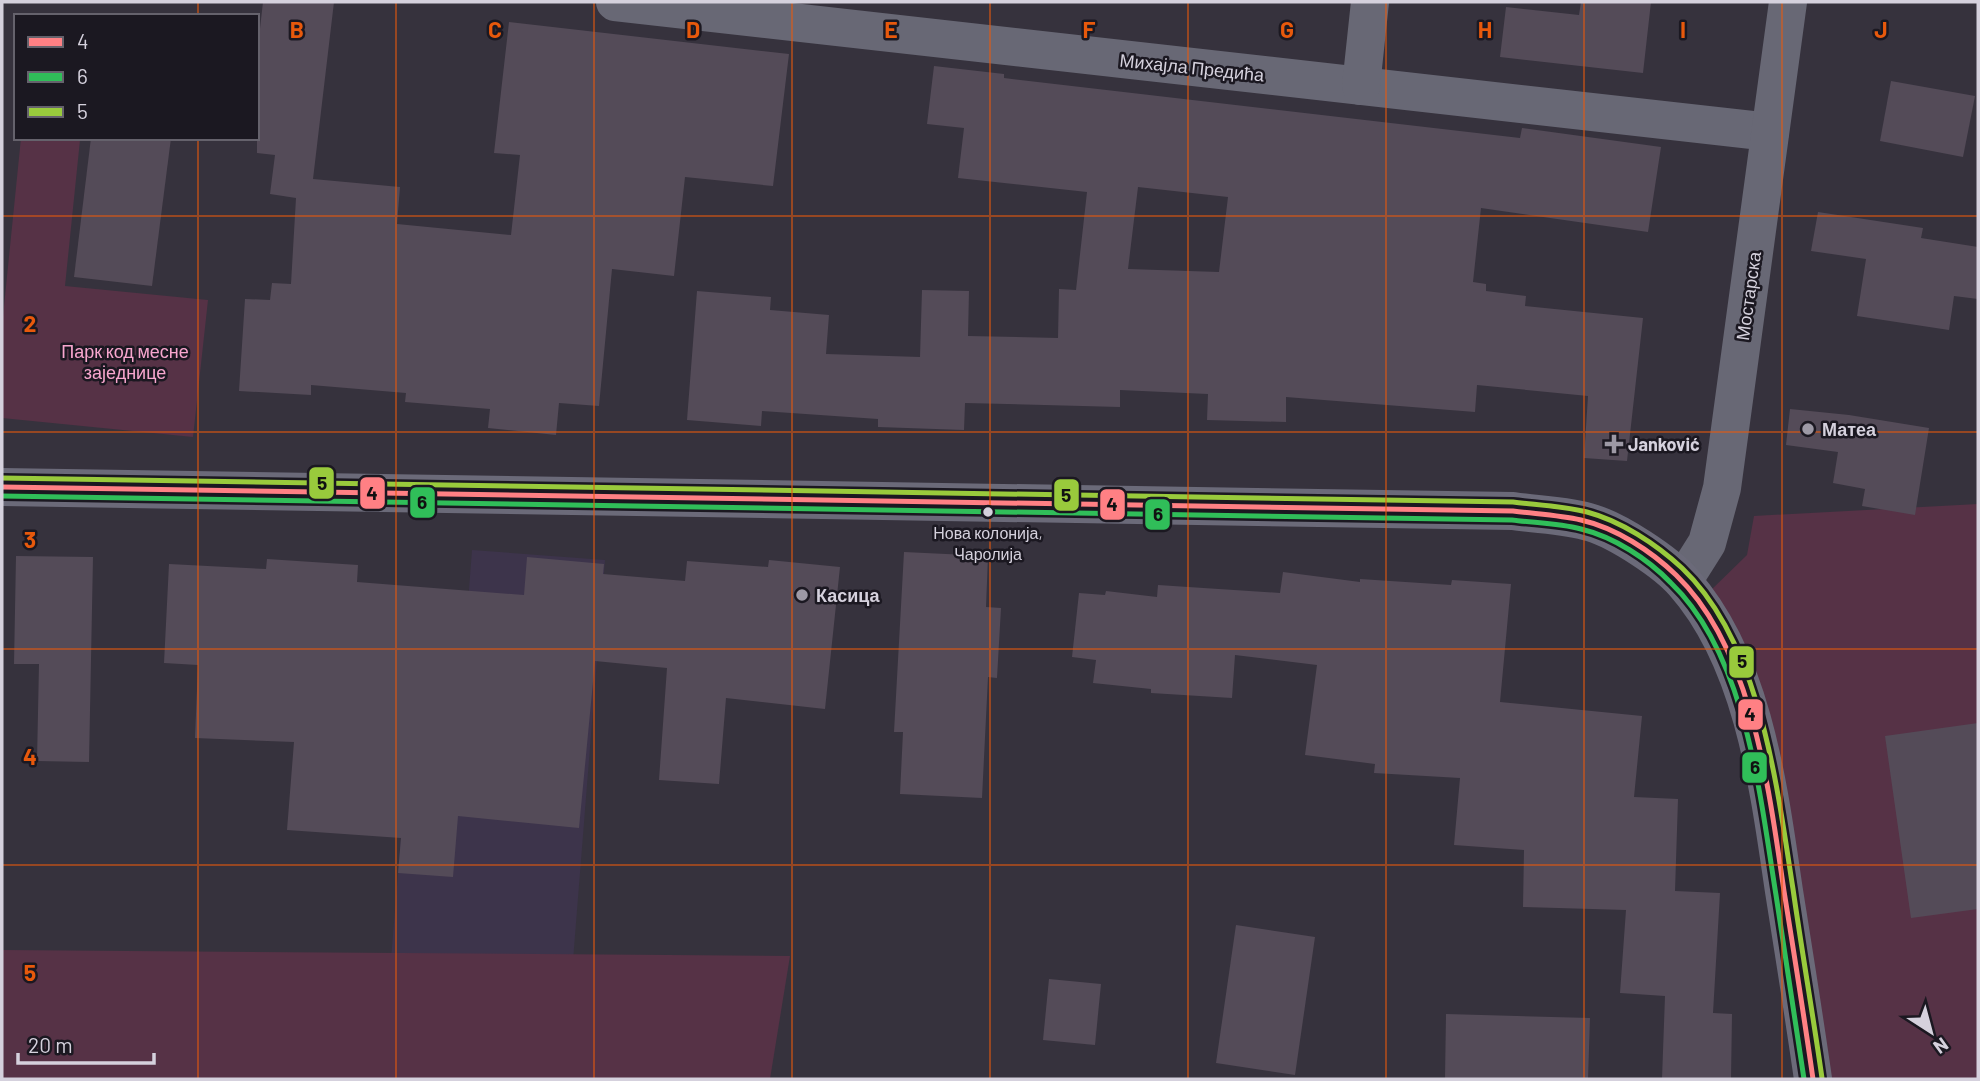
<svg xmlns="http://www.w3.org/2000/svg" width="1980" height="1081" viewBox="0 0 1980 1081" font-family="Barlow,sans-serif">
<rect width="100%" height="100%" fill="#36323d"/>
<polygon fill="#3d344b" points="472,550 605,560 572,973 391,959 413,692 461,695"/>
<g fill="#563246">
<polygon points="21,138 80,140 65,286 208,300 193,437 2,418 2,326"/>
<polygon points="1978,504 1978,1079 1826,1079 1709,592 1747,555 1754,516"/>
<polygon points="2,950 790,956 770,1079 2,1079"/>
</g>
<g fill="#544b58" fill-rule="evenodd">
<polygon points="263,2 334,2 313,179 400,187 397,224 511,235 520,155 494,153 509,22 789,54 773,186 685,177 674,276 612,269 599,406 559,403 556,435 488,428 490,409 405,402 406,393 311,385 311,395 239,391 245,299 270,300 272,283 291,284 296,198 270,194 275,155 257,153 257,55"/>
<polygon points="1581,2 1651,2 1643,73 1500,57 1506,7 1579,15"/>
<path d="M934 66 1004 74V78L1520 138 1522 128 1661 147 1648 232 1481 208 1473 282 1486 284V291L1526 296 1525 306 1643 318 1627 461 1584 458 1588 396 1477 385 1475 412 1286 397V422L1207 420 1208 394 1120 390V407L965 403 964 430 878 427V419L762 411 761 426 687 420 697 291 771 297 770 310 829 315 826 354 920 357 922 290 969 291 968 336 1058 338 1059 289 1076 290 1087 192 958 178 964 128 927 124ZM1138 187 1228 197 1219 272 1128 269Z"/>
<polygon points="1891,81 1975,96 1963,157 1880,141"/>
<polygon points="91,138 171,138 152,286 74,277"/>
<polygon points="1818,212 1923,228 1921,238 1978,247 1978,299 1954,296 1949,330 1857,316 1866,259 1811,251"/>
<polygon points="1790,409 1849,415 1929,428 1915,515 1862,506 1865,489 1833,483 1838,452 1786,445"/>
<polygon points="904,552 988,556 986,607 1001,608 997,678 988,677 982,798 900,794 903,732 894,732"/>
<polygon points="16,556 93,557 89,762 37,761 39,664 14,664"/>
<polygon points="527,557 604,564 603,574 685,581 687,561 768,567 769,560 840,567 825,709 726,698 719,784 659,780 667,668 595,661 579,828 458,816 453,877 398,873 401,838 287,830 294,742 195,738 198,665 164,663 169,564 266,569 267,559 358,565 357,582 524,595"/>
<polygon points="1283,572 1360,582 1360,579 1451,585 1452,580 1511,584 1500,702 1642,716 1634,797 1678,799 1675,891 1720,893 1713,1013 1732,1014 1731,1079 1662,1079 1665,996 1620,993 1626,910 1523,907 1524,850 1454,845 1460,778 1374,773 1375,764 1305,755 1317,665 1235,655 1232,698 1151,693 1151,689 1093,683 1096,660 1072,657 1079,593 1105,595 1106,591 1157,597 1158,585 1280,593"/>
<polygon points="1978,723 1978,909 1911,918 1885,736"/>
<polygon points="1236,925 1315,937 1295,1075 1216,1063"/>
<polygon points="1049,979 1101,984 1095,1045 1043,1040"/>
<polygon points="1446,1014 1590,1018 1588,1079 1445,1079"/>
</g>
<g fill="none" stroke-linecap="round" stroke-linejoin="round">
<g stroke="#686875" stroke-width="38">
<polyline points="615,2 1770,132"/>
<polyline points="1361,86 1370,2"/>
<polyline points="1683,581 1707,543 1722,488 1788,2"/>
</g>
<path stroke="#6b6a79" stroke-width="38" d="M2 487 1513 511C1539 515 1567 515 1592 523 1618 531 1666 562 1684 583 1754 662 1769 790 1784 891 1794 954 1804 1016 1813 1079"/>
<defs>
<path id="bus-1" d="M2 487 1513 511C1536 514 1559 515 1581 520 1616 528 1651 551 1676 575 1753 649 1769 791 1784 891 1794 953 1804 1016 1813 1079"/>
<path id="bus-2" d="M2 496 1512 520C1535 523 1558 523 1581 529 1614 537 1648 559 1671 583 1747 656 1760 797 1776 895 1785 957 1795 1018 1804 1079"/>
<path id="bus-3" d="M2 478 1513 502C1538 505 1563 506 1587 512 1621 521 1656 544 1682 568 1761 643 1777 787 1793 889 1802 952 1813 1015 1822 1078"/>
</defs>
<use href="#bus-1" stroke="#1b1821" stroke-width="10"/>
<use href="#bus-2" stroke="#1b1821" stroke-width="10"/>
<use href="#bus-3" stroke="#1b1821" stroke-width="10"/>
<use href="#bus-1" stroke="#ff8084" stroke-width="5"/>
<use href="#bus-2" stroke="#30be59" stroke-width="5"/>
<use href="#bus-3" stroke="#99ca3c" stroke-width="5"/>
</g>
<path fill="none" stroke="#e8590c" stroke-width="2" stroke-opacity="0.55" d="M198 2V16M396 2V1079M594 2V1079M792 2V1079M990 2V1079M1188 2V1079M1386 2V1079M1584 2V1079M1782 2V1079M198 138V1079M2 216H1978M2 432H1978M2 649H1978M2 865H1978"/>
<g fill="#9d99a5" stroke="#1b1821" stroke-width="2.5">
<circle cx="1808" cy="429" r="7"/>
<path d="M1610.5 433.5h7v7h7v7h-7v7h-7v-7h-7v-7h7z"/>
<circle cx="802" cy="595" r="7"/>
</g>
<circle fill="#d5d1dd" stroke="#1b1821" stroke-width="2.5" cx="988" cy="512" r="6"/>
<g text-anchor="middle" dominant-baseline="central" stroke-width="5" stroke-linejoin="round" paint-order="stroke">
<g font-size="16" fill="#d5d1dd" stroke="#1b1821">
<text x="988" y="532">Нова колонија,<tspan x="988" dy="21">Чаролија</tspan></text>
</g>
<g font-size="18" fill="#d5d1dd" stroke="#1b1821">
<text transform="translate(1192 67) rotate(6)">Михајла Предића</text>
<text transform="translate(1748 296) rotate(-82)">Мостарска</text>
</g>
<g font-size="18" fill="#f7a6ce" stroke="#1b1821">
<text x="125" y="351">Парк код месне<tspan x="125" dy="21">заједнице</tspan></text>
</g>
<g font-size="18" font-weight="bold" fill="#d5d1dd" stroke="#1b1821" text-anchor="start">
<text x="1822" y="429">Матеа</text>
<text x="1628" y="444">Janković</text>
<text x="816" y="595">Касица</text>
</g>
</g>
<g font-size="23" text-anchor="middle" font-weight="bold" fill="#e8590c" stroke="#1b1821" stroke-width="5" stroke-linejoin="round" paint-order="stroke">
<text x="297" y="38">B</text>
<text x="495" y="38">C</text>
<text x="693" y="38">D</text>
<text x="891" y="38">E</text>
<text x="1089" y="38">F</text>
<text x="1287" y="38">G</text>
<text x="1485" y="38">H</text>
<text x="1683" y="38">I</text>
<text x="1881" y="38">J</text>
<text x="30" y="332">2</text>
<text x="30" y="548">3</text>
<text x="30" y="765">4</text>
<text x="30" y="981">5</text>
</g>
<g stroke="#1b1821" stroke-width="2.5">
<rect x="308" y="466" width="27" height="34" rx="7" fill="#99ca3c"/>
<rect x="359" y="476" width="27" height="34" rx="7" fill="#ff8084"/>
<rect x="1053" y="478" width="27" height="34" rx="7" fill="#99ca3c"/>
<rect x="409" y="486" width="27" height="33" rx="7" fill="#30be59"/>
<rect x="1099" y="488" width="27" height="33" rx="7" fill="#ff8084"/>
<rect x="1144" y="498" width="27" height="33" rx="7" fill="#30be59"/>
<rect x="1728" y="645" width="27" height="34" rx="7" fill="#99ca3c"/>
<rect x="1737" y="698" width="27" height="33" rx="7" fill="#ff8084"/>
<rect x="1741" y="751" width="27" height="33" rx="7" fill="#30be59"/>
</g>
<g font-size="19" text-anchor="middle" font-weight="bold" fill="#111">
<text x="322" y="490">5</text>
<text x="372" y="500">4</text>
<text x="1066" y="502">5</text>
<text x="422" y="509">6</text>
<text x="1112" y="511">4</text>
<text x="1158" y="521">6</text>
<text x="1742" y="668">5</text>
<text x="1750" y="721">4</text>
<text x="1755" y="774">6</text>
</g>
<rect width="1980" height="1081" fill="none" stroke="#d5d1dd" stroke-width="7"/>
<rect x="14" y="14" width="245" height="126" fill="#1b1821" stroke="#65626c" stroke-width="2"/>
<rect x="28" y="37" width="35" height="10" fill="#ff8084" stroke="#65626c" stroke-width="2"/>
<text x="77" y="49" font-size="21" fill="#d5d1dd">4</text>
<rect x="28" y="72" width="35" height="10" fill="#30be59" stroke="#65626c" stroke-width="2"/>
<text x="77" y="84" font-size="21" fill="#d5d1dd">6</text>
<rect x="28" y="107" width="35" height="10" fill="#99ca3c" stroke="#65626c" stroke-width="2"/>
<text x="77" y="119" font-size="21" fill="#d5d1dd">5</text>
<g transform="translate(1931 1032) rotate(144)" stroke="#1b1821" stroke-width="5" paint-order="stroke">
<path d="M0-5L12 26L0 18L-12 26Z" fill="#d5d1dd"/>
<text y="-10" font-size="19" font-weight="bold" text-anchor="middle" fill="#d5d1dd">N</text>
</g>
<path d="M18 1053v10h136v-10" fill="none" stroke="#d5d1dd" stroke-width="3.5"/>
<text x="28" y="1053" font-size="21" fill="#d5d1dd" stroke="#1b1821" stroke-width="5" paint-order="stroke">20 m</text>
</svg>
